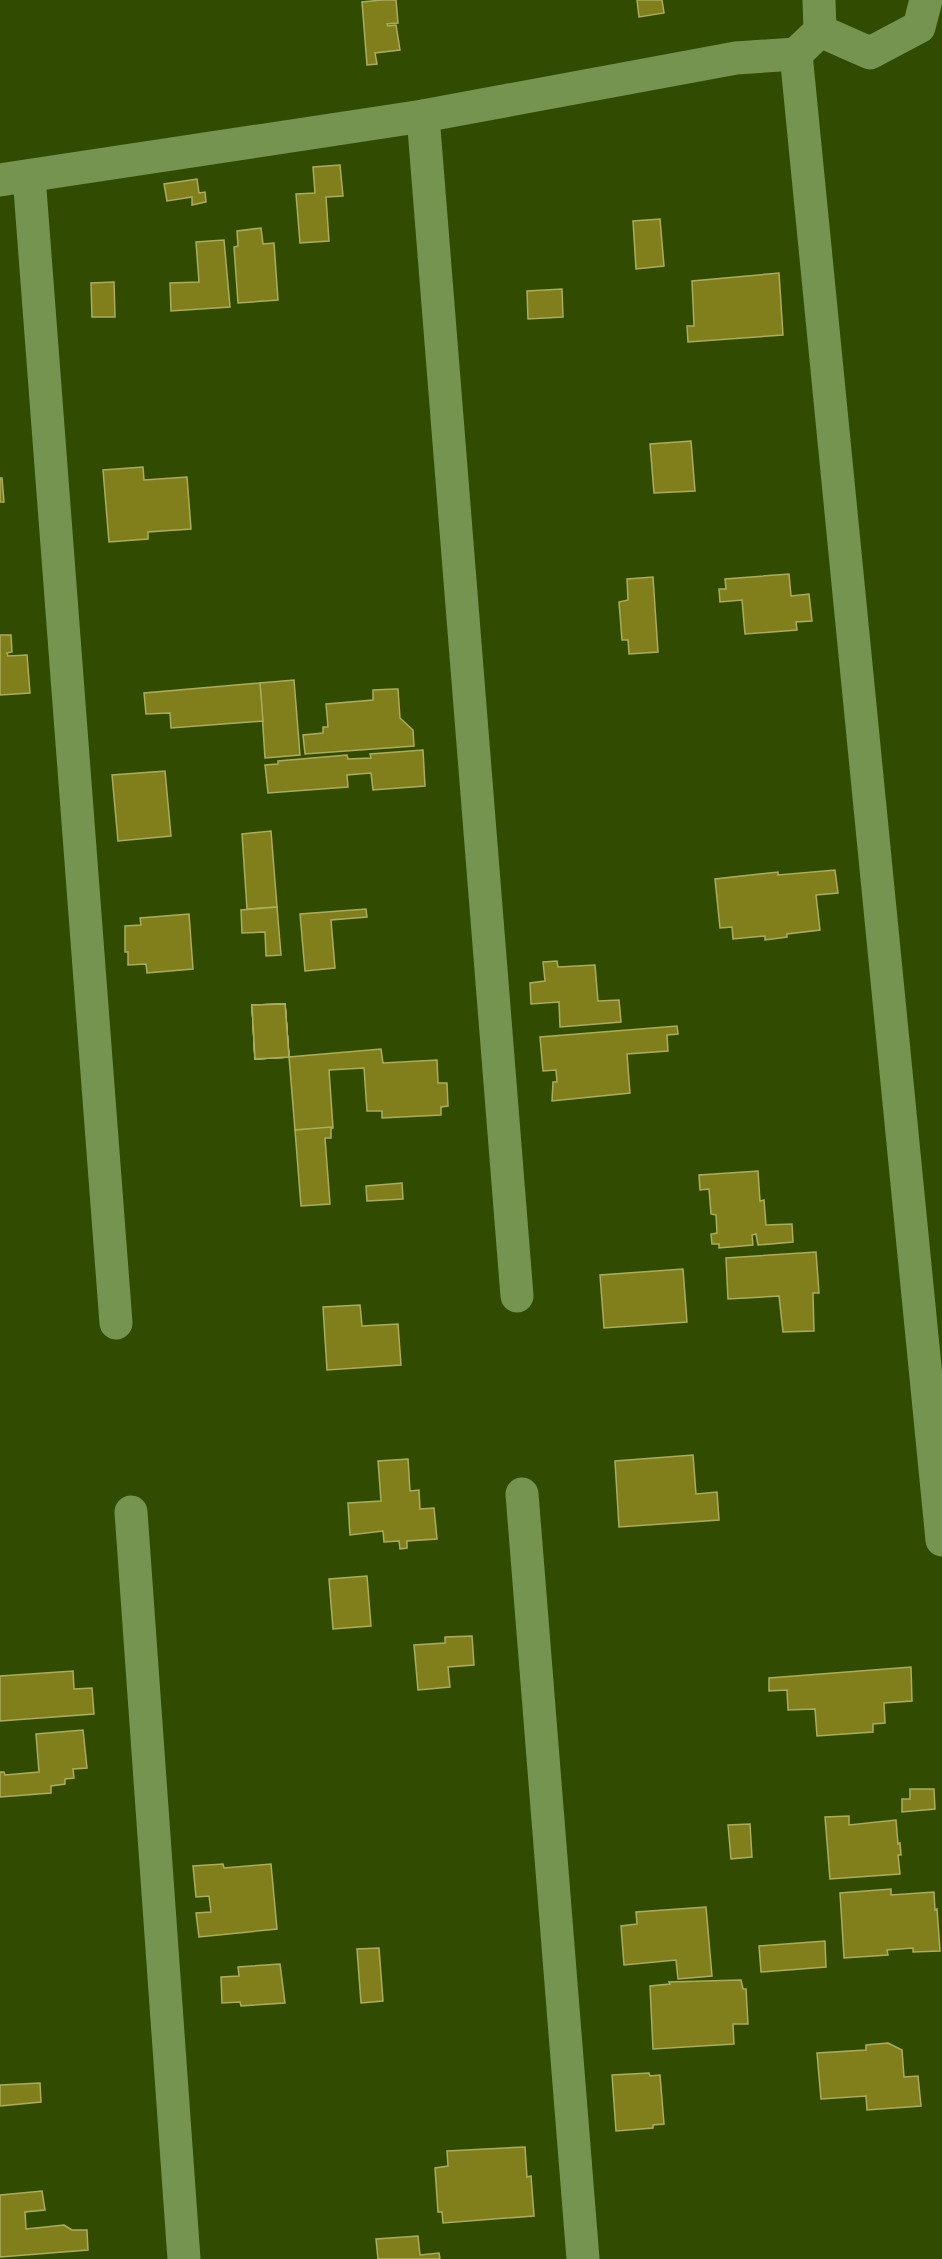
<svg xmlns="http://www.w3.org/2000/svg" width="942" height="2259" viewBox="0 0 942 2259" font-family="Figtree,sans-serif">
<rect width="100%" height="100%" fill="#314c00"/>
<g fill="#807f1c" stroke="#acac5d" stroke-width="1.5">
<polygon points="382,0 396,0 398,23 387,24 388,26 396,25 400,50 375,53 377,64 367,65 362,2"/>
<polygon points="637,0 662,0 664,13 639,17"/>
<polygon points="340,165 343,196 326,197 329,241 300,243 296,194 315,193 313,167"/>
<polygon points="197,179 199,193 205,192 206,202 192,205 192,197 167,201 164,184"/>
<polygon points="660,219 664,266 636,269 633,221"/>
<polygon points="261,228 263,244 274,243 278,300 238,303 234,247 238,246 237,231"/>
<polygon points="224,240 230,307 171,311 170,283 199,282 196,242"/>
<polygon points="779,273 783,335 688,342 687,326 694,326 692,281"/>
<polygon points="114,282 115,317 92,317 91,283"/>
<polygon points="562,289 563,317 528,319 527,291"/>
<polygon points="691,441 695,491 654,493 650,444"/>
<polygon points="143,467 144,480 187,477 191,529 148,532 148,539 109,542 103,470"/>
<polygon points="0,478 2,478 4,502 0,502"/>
<polygon points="789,574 791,596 809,594 812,621 796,622 797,630 745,634 742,600 720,602 719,589 726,589 725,579"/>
<polygon points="653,577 658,652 629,654 628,640 622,640 619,602 628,600 627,579"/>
<polygon points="0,635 11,635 12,652 7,653 8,656 27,655 30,693 0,695"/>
<polygon points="294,680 300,755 265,758 260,683"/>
<polygon points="260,683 263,721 171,728 170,713 146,714 144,693"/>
<polygon points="395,689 398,689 400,718 413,730 414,746 305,754 303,735 323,733 323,727 328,727 326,704 373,700 373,690"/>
<polygon points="423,750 425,786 373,790 371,773 347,775 348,787 268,793 265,765 278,764 278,761 347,755 348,759 371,758 370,754"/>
<polygon points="165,771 171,836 118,841 112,775"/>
<polygon points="271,831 277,907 247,909 242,834"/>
<polygon points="835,870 838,893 816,895 820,930 787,934 787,937 765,940 765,936 733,939 732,927 720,928 715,879 778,872 778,875"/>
<polygon points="277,907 281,955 266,956 265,932 242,933 241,910"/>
<polygon points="366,909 367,917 331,920 335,968 305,971 300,914"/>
<polygon points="189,914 193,969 147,973 146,964 128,965 128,952 125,952 125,926 141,925 140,918"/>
<polygon points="557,961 558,967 595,965 598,1001 619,1000 621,1022 560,1027 559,1002 531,1004 530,983 545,981 543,962"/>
<polygon points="285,1004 289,1057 255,1059 252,1005"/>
<polygon points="285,1004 289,1057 255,1059 252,1005"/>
<polygon points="285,1004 289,1057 255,1059 252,1005"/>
<polygon points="285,1004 289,1057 255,1059 252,1005"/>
<polygon points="285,1004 289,1057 255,1059 252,1005"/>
<polygon points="677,1026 678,1034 667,1035 668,1051 627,1054 630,1093 552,1101 553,1082 557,1082 556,1070 543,1071 540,1037"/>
<polygon points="381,1049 383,1063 437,1060 438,1083 447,1083 448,1106 441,1107 441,1115 382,1118 382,1111 367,1111 364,1068 329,1070 333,1128 295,1130 289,1057"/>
<polygon points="331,1127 331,1138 325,1138 330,1204 301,1206 295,1130"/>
<polygon points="758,1171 760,1201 764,1200 766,1225 792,1224 793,1242 758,1245 756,1234 752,1235 753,1245 719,1248 719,1244 712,1244 711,1234 717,1233 716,1215 711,1214 709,1189 700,1190 699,1175"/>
<polygon points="402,1183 403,1199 367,1201 366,1186"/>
<polygon points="816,1252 819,1293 813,1293 814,1331 783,1332 779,1296 728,1299 726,1258"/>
<polygon points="683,1269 687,1322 604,1328 600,1275"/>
<polygon points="360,1305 362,1326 398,1324 401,1365 327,1370 323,1307"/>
<polygon points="693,1455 696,1494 717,1492 719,1520 619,1527 615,1461"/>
<polygon points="408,1459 410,1491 419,1490 420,1509 434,1508 437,1539 407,1541 407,1548 400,1549 399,1541 384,1542 383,1531 350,1535 348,1503 381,1501 378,1461"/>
<polygon points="367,1576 371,1626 333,1629 329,1579"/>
<polygon points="472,1636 474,1665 448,1667 450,1687 418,1690 414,1645 445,1643 445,1637"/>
<polygon points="911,1667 912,1701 884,1703 885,1723 873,1724 873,1732 817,1736 815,1709 788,1710 787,1690 769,1691 769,1678"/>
<polygon points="73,1671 74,1689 92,1688 94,1714 0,1721 0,1676"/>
<polygon points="83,1730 87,1768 73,1769 74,1778 65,1779 65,1784 51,1786 51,1793 0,1797 0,1772 4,1772 5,1775 39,1772 36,1734"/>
<polygon points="910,1789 934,1789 935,1809 902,1812 902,1799 910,1799"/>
<polygon points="849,1816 849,1825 896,1820 898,1844 900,1843 901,1855 898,1855 900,1874 830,1879 825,1817"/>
<polygon points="750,1824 752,1857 731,1859 728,1825"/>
<polygon points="223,1864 224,1868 271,1864 277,1929 199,1937 196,1913 211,1912 209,1896 196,1897 193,1866"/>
<polygon points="891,1889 891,1895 934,1892 935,1910 937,1909 940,1951 913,1952 913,1948 887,1950 888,1955 844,1958 840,1893"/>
<polygon points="706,1907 712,1976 678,1979 676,1960 624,1965 621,1926 637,1924 636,1912"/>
<polygon points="825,1941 826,1967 761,1972 759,1946"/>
<polygon points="379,1948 383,2001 361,2003 357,1949"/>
<polygon points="280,1964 285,2003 241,2006 240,2002 222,2003 221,1977 239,1976 238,1967"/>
<polygon points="741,1980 743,1989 746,1989 748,2024 733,2024 734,2044 653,2049 650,1986 670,1984 669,1982"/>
<polygon points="888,2043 902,2050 904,2077 918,2076 921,2106 867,2110 866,2096 821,2099 817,2053 866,2050 866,2045"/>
<polygon points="649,2073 650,2076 660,2075 664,2124 653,2125 653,2128 616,2131 612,2075"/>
<polygon points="40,2083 41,2102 0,2106 0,2085"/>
<polygon points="525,2147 527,2177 531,2176 534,2216 443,2223 442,2212 438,2212 435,2168 448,2166 447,2151"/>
<polygon points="42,2191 45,2210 25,2212 26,2229 64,2225 72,2230 87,2230 88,2250 0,2257 0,2195"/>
<polygon points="418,2236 420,2255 439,2253 440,2259 378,2259 376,2239"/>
</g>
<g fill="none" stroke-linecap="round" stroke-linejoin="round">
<g stroke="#75944f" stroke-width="33">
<polyline points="819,0 820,31 870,53 919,27 926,0"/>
<polyline points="796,54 942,1540"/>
<polyline points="423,116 517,1296"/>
<polyline points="29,176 116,1323"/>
<polyline points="0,180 423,116 736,58 796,54 820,31"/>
<polyline points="522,1494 583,2259"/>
<polyline points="131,1512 184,2259"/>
</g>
</g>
</svg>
